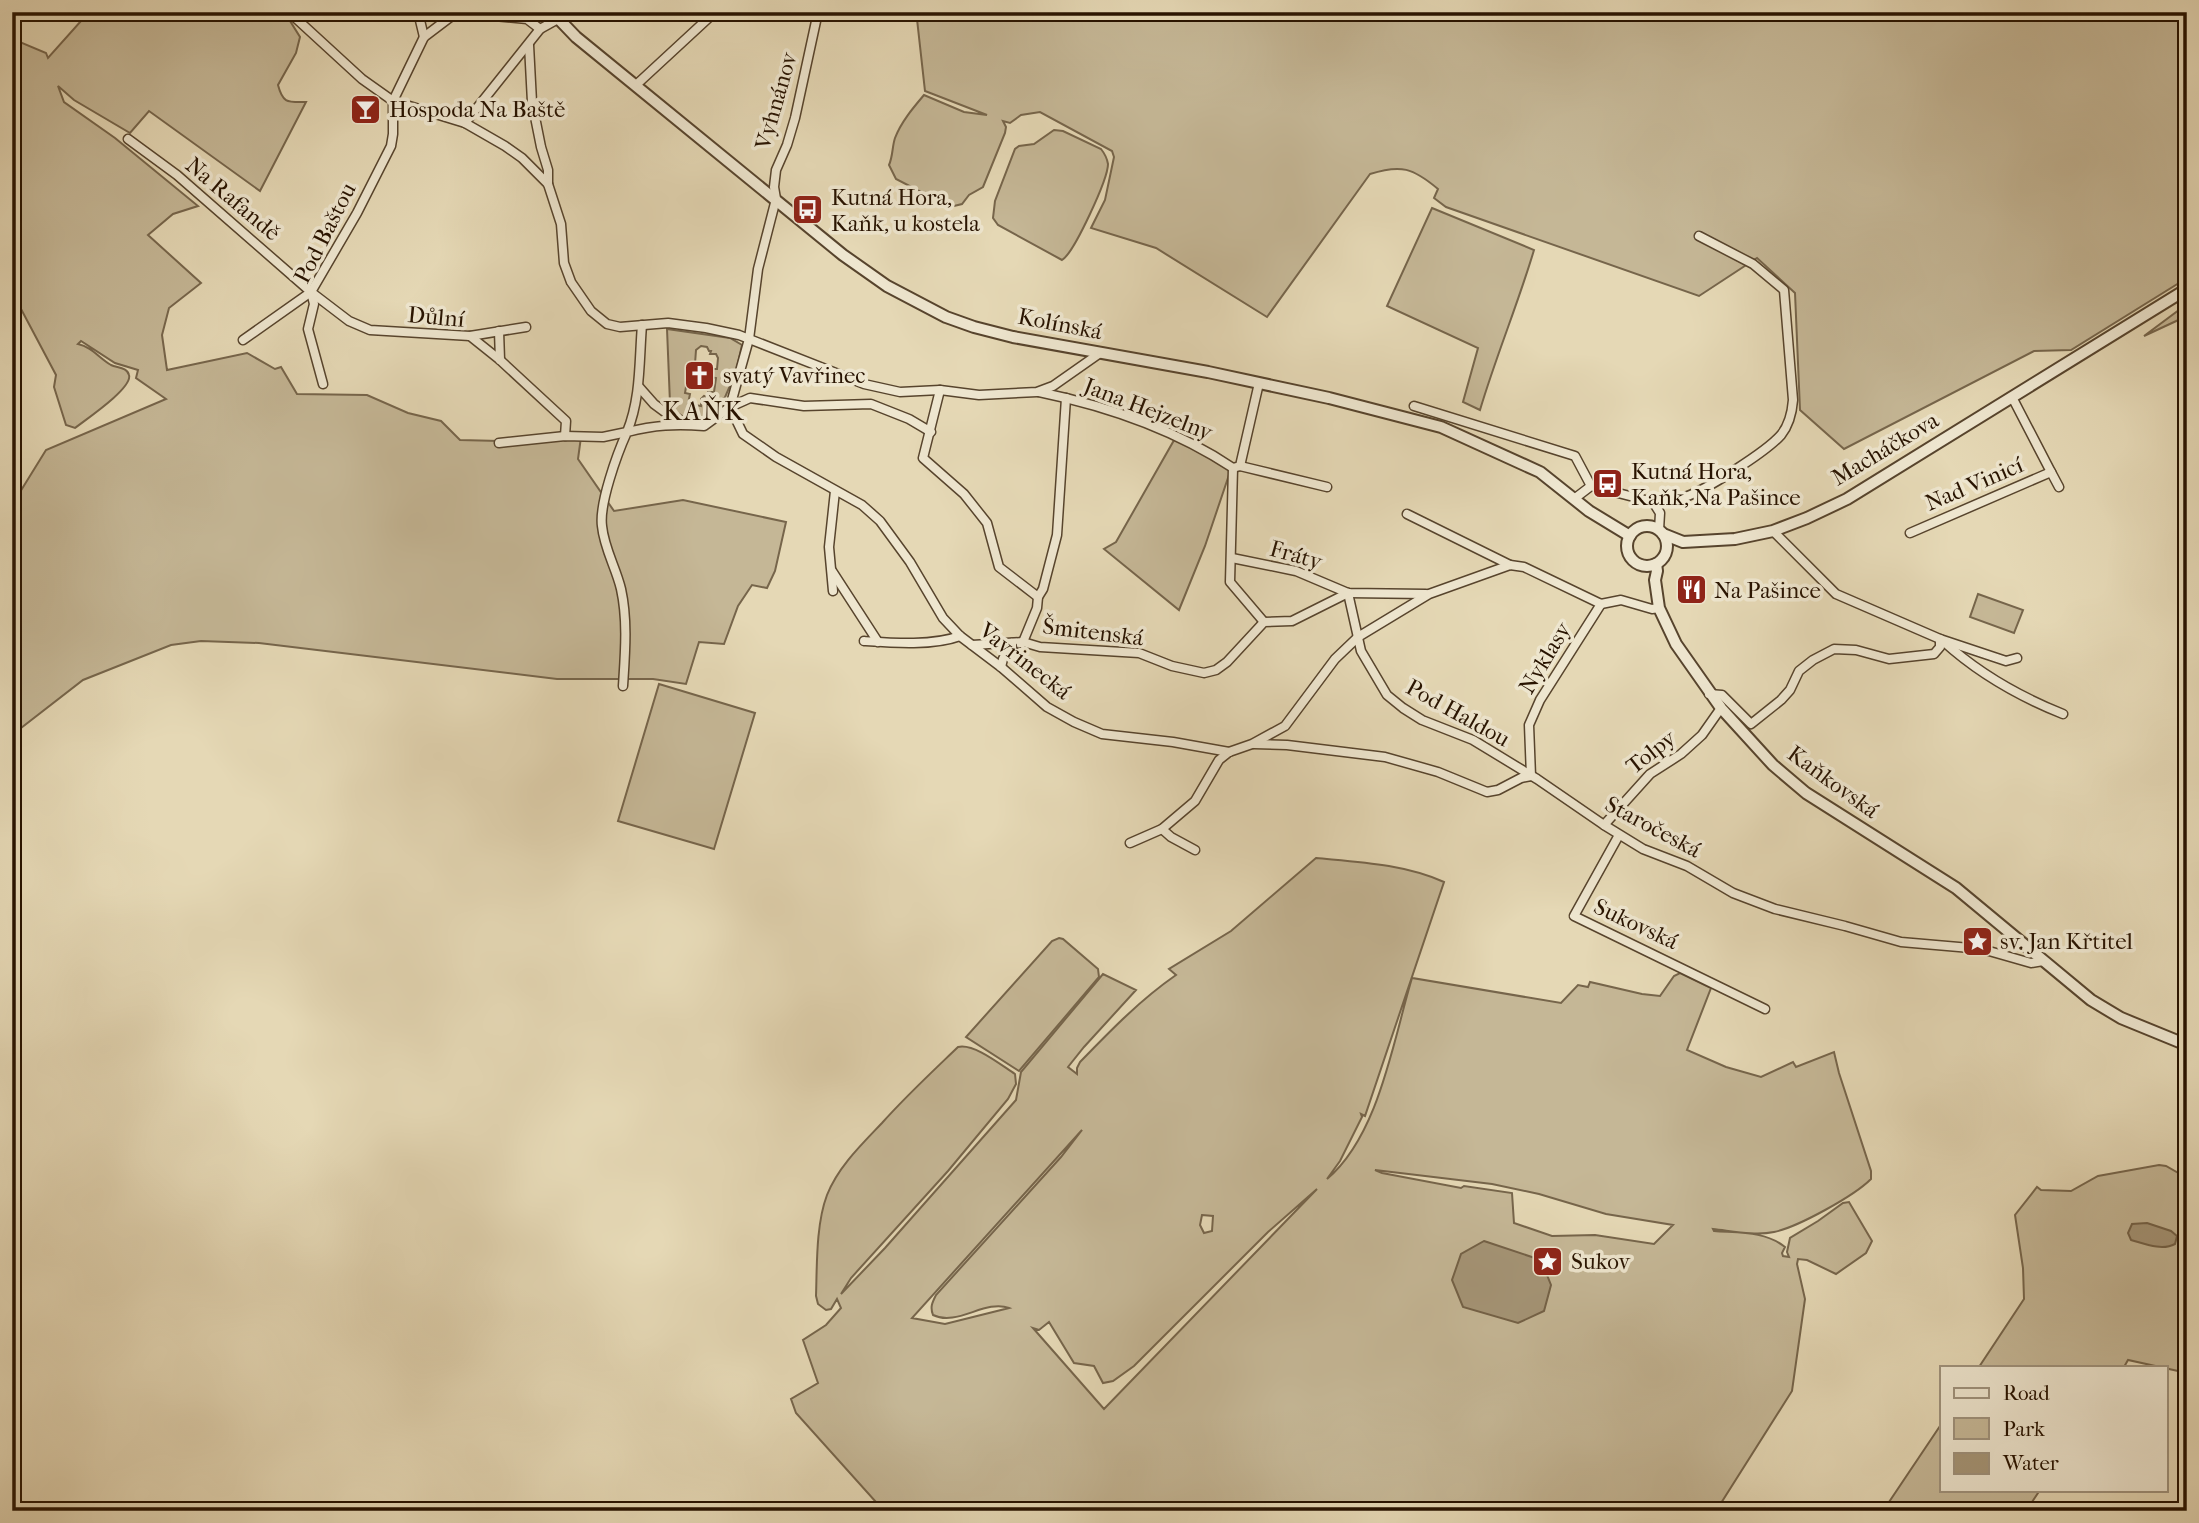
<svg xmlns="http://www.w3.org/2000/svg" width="2199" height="1523" viewBox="0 0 2199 1523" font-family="'IM FELL French Canon',serif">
<rect width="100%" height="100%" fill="#e5d8b5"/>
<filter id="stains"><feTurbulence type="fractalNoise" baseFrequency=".00286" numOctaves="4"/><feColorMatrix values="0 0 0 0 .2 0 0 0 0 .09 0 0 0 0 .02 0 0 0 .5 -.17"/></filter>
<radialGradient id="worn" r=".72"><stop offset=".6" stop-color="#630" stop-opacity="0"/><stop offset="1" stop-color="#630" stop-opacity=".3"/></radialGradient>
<g fill="#c5b796" stroke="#76654b" stroke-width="2" fill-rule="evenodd">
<path d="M89 12H281L290 21 300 37 296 53 278 85C283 104 288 102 306 102L260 191 149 111 130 133 74 100 58 86 64 102 115 138 198 206 173 214 148 235 201 283 169 308 162 335 167 370 247 353 275 369 281 367 297 394 367 395 408 413 441 421 460 440 533 442 581 437 578 459 614 511 683 500 786 522 775 571 767 588 752 585 738 606 724 644 699 642 686 684 653 679H557L259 643 201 641 171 645 83 680 12 735V505L46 450 166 399 136 378 138 370 115 363 81 341 78 344C92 347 99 358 111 365 117 368 127 367 129 375 133 388 85 420 75 428L66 425 54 387 56 375 12 292V47L20 42 46 53 48 58Z"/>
<path d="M919 12H2187V278L2071 350 2034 351 1844 449 1800 410 1795 293 1757 258 1699 296 1446 207 1434 198 1438 189C1413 168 1401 164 1370 174L1267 317 1156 248 1091 228 1105 200 1114 157 1112 151 1040 112 1021 115 1010 123 1003 121 1006 127 1005 133 983 187 969 195 962 204 950 207 896 179 889 165C893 156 892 147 895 138 901 122 913 108 924 95L964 112 987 115 925 91 917 19Z"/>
<path d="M1054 130 1063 131 1101 149C1105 154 1107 158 1108 164 1108 179 1074 253 1062 260L998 225 993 218 995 201 1015 149 1019 146 1034 144Z"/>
<path d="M1432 208 1534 250C1518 304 1496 356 1480 410L1463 402 1478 348 1387 306Z"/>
<polygon points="2187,304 2187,316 2144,336"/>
<path d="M667 329 730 338 742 345 736 372 719 411 701 423C687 419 677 416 670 403ZM701 346 707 347 709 351H711L710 354H716L718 358 717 369H712L710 377 716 378 714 392H708L707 397 704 396 701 399V406L688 404 690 394 685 393 690 363 695 364 696 350Z"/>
<polygon points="1177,435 1231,469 1205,546 1179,610 1104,549 1116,542"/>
<polygon points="1978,594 2023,610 2014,633 1970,617"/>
<polygon points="659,684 755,713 714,849 618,821"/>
<path d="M1316 858C1358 862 1404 864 1444 882L1365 1116 1361 1114 1362 1117 1340 1161 1327 1179C1379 1135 1393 1041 1412 978L1561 1003 1578 985 1588 987 1590 982 1642 994 1660 996 1674 976 1680 973 1711 988 1687 1050 1726 1067 1761 1077 1793 1062 1796 1067 1834 1052 1839 1073 1871 1171V1179C1854 1196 1798 1227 1774 1232 1755 1236 1732 1231 1713 1229L1714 1231C1739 1233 1765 1231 1785 1247L1782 1253 1783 1256 1789 1257 1787 1252 1790 1238 1818 1221 1843 1203 1849 1202 1872 1241 1866 1253 1836 1274 1807 1260 1798 1259 1797 1264 1805 1299 1792 1391 1716 1511H884L796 1413 791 1399 818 1383 803 1340 826 1325 841 1308 837 1299 831 1309 826 1310 818 1304 816 1296C817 1265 816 1224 827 1195 838 1167 862 1144 882 1123 906 1096 932 1072 958 1047 974 1043 1001 1065 1015 1074L1016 1084 1008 1099 948 1171 851 1278 841 1294 885 1248 1016 1100 1021 1072 1103 974 1136 990 1084 1047 1068 1067 1077 1074V1068L1080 1062C1111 1030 1140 1000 1176 975L1169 969 1231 931ZM1082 1130 1061 1157 936 1295C932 1303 930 1307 933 1315 957 1327 985 1299 1009 1308L945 1324 912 1318ZM1375 1170 1492 1184 1539 1194 1606 1214 1673 1225 1654 1244 1595 1235 1552 1236 1514 1223 1512 1193 1464 1186 1461 1188 1382 1173ZM1317 1189 1104 1409 1033 1328 1039 1330 1049 1322 1074 1363 1094 1366 1103 1383 1113 1381 1134 1366 1268 1232ZM1202 1215 1213 1216 1212 1231 1204 1233 1200 1225Z"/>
<polygon points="1059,938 1063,939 1098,969 1099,977 1019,1071 966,1037 1052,941"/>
<polygon points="2159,1165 2166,1166 2187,1178 2187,1373 2128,1360 2124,1367 1979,1367 2024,1299 2023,1268 2015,1215 2037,1187 2041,1190 2071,1191 2098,1176"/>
<polygon points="1942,1423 1942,1490 2040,1490 2026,1511 1883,1511"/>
</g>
<g fill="#a59577" stroke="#736147" stroke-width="2">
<path d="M2147 1223 2171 1231 2177 1236 2175 1244C2162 1251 2145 1244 2131 1240L2128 1233 2132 1224Z"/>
<polygon points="1484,1241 1541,1260 1551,1285 1544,1311 1518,1323 1463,1307 1452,1280 1461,1254"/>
</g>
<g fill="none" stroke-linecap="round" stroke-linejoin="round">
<defs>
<g id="minor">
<polyline points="289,12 362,79 393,101 465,123 505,146 522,158 548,184 561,224 564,263 571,282 591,311 607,324 620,327 668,323 706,328 739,335 864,384 900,392 940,390 979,395 1037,392 1053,386 1100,353"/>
<polyline points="418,12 424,37"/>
<polyline points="456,15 472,14 527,19 540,29"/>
<polyline points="529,45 532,102 541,147 548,170 548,184"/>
<polyline points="636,85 715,12"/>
<polyline points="465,123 540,29 558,19"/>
<polyline points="128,139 177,175 311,292 349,321 370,330 470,336 500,360 566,421 565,436"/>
<polyline points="311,292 314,304 308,329 323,384"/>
<polyline points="499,331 500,360"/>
<polyline points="470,336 526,327"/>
<polyline points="243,340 311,292 357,213 391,146 393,134 393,101 424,37 457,12"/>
<polyline points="639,387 654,404 681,424"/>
<polyline points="940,390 923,458 964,494 987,523 999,567 1038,597"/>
<path d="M1039 392C1107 406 1176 430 1233 468"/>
<polyline points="1414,406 1575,456 1591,486"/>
<polyline points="931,432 909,419 871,404 804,406 750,398 730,407 743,434 776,457 862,505 880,521 910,562 943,618 960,636 1001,667 1047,707 1074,722 1102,734 1173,742 1229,752"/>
<path d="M499 443 565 436 603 437 627 432C641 398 639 361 642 325"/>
<polyline points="1240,466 1327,487"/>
<polyline points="1233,468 1230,582 1264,622"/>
<polyline points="1233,468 1240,466 1259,383"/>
<polyline points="2051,472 2059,487"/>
<polyline points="1574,499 1591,486 1653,502 1660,513 1659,530"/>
<path d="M1653 502C1663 501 1675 500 1685 497 1706 490 1766 452 1781 435 1789 425 1792 413 1793 400L1784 290 1753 264 1699 236"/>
<polyline points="1407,514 1510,565"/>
<polyline points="1773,531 1836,594 1940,639 2006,661 2017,658"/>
<polyline points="1910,533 2051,472 2012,397"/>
<polyline points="1232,558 1296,571 1348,593 1426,594"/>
<polyline points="832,571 878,642"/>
<polyline points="833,591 829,547 835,491"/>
<polyline points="1348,593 1361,651 1387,695 1403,708 1422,720 1473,740 1537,779 1604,825 1643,849 1687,866 1733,893 1775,909 1845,926 1901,942 1982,949 2031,963 2043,961"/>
<path d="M864 641C893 643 933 646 960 636"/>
<path d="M1943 641C1978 673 2018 696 2063 714"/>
<polyline points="1023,642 1037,608 1038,597 1043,589 1057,535 1066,398"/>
<polyline points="972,645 1023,642 1040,647 1139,653 1172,666 1204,673 1216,670 1227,662 1264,622 1292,621 1348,593"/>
<polyline points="1001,667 1003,659 1012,643"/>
<path d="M623 686C625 654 628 621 621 589 616 568 604 548 602 526 599 504 617 454 627 432 655 425 675 424 704 426L730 407 749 339 758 269 776 199 774 187 776 170 787 145 795 118 818 12"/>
<polyline points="1709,694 1722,695 1751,724 1781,700 1790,690 1799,671 1813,660 1834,649 1856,650 1889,659 1934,654 1940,647 1940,639"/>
<polyline points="1254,744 1287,745 1385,757 1438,772 1487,792 1498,790 1521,778 1531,776"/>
<polyline points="1531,776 1529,725 1540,700 1601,604"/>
<polyline points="1604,825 1650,774 1681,754 1702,735 1721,708"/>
<polyline points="1162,829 1171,837 1195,850"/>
<polyline points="1619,835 1574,916 1765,1009"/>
<polyline points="1130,843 1162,829 1195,801 1219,760 1229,752 1252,744 1285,726 1335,659 1358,637 1429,594 1510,565 1524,567 1601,604 1621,600 1652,609 1659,608"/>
</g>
<g id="tertiary">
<polyline points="552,12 576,37 843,255 887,286 946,317 974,327 1013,337 1208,372 1329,398 1441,427 1540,472 1589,511 1630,536"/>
<circle cx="1647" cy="546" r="20"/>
<polyline points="1663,534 1683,542 1735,539 1773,531 1807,518 1847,499 2187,289"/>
<polyline points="1656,564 1657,571 1655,580 1659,608 1676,644 1721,708 1773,765 1806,793 1956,888 2091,1000 2121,1018 2187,1045"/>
</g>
</defs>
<use href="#minor" stroke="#57442d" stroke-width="11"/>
<use href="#tertiary" stroke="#57442d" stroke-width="14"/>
<use href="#minor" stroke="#eee6cf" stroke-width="8"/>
<use href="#tertiary" stroke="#eee6cf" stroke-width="10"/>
</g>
<defs>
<symbol id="bar-square" viewBox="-11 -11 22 22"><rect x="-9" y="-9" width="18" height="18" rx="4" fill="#8f2418" stroke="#eee6cf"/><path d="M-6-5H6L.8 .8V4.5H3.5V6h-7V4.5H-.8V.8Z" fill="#fff"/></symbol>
<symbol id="bus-square" viewBox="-11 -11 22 22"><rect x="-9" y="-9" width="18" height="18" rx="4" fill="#8f2418" stroke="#eee6cf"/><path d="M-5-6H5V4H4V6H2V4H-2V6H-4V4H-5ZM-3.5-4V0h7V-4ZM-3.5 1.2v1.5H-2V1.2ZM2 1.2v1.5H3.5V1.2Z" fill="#fff"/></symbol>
<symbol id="church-square" viewBox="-11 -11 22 22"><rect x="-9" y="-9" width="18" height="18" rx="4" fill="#8f2418" stroke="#eee6cf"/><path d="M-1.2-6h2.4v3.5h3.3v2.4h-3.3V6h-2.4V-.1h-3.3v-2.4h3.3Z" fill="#fff"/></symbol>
<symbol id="restaurant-square" viewBox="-11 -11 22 22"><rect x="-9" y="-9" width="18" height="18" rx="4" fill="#8f2418" stroke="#eee6cf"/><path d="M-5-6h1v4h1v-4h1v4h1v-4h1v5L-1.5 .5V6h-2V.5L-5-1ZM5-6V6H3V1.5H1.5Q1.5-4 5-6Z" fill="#fff"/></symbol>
<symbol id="sight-square" viewBox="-11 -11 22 22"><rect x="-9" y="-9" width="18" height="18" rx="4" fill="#8f2418" stroke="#eee6cf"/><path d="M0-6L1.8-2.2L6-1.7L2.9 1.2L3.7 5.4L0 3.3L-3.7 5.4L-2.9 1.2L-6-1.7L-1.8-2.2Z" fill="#fff"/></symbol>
</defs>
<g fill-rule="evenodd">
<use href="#bar-square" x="348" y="92" width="35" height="35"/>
<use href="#bus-square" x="790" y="192" width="35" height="35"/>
<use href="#church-square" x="682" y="358" width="35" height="35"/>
<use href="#bus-square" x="1590" y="466" width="35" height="35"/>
<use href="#restaurant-square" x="1674" y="572" width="35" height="35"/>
<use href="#sight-square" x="1960" y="924" width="35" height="35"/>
<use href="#sight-square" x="1530" y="1244" width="35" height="35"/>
</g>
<g text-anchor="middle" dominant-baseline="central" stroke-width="7" stroke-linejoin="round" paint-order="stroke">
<g font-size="23" fill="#281300" stroke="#eee6cf">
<text transform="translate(776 101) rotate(-74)">Vyhnánov</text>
<text transform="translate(233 199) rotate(40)">Na Rafandě</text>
<text transform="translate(325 233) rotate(-63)">Pod Baštou</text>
<text transform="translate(436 317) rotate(5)">Důlní</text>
<text transform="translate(1060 324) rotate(11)">Kolínská</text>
<text transform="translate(1148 409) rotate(21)">Jana Hejzelny</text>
<text transform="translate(1885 449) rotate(-31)">Macháčkova</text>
<text transform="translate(1974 484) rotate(-23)">Nad Vinicí</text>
<text transform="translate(1296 555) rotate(16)">Fráty</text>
<text transform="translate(1093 632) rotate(7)">Šmitenská</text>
<text transform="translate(1545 658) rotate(-59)">Nyklasy</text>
<text transform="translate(1025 661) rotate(38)">Vavřinecká</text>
<text transform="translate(1458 713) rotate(29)">Pod Haldou</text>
<text transform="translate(1651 752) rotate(-38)">Tolpy</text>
<text transform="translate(1833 782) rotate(36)">Kaňkovská</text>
<text transform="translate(1653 827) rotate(28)">Staročeská</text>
<text transform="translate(1636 924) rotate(25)">Sukovská</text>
</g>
<g font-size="23" fill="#281300" stroke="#eee6cf" text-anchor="start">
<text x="389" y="109">Hospoda Na Baště</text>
<text x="831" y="197">Kutná Hora,<tspan x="831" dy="26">Kaňk, u kostela</tspan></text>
<text x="723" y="375">svatý Vavřinec</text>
<text x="1631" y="471">Kutná Hora,<tspan x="1631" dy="26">Kaňk, Na Pašince</tspan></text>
<text x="1714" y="590">Na Pašince</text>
<text x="2000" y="941">sv. Jan Křtitel</text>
<text x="1571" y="1261">Sukov</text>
</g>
<g font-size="26" letter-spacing="2" fill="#281300" stroke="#eee6cf">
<text x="704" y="411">KAŇK</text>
</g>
</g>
<rect width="2199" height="1523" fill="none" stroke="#e5d8b5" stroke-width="42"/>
<rect x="14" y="14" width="2171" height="1495" fill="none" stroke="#281300" stroke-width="3.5"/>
<rect x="21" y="21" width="2157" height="1481" fill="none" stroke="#281300" stroke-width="2"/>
<rect x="1940" y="1366" width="228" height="126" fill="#eee6cf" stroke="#9f927c" stroke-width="2"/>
<rect x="1954" y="1388" width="35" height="10" fill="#eee6cf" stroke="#9f927c" stroke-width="2"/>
<text x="2003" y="1400" font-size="21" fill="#281300">Road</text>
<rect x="1954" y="1418" width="35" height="21" fill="#c5b796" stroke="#9f927c" stroke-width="2"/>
<text x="2003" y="1436" font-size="21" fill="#281300">Park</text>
<rect x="1954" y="1453" width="35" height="21" fill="#a59577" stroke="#9f927c" stroke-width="2"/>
<text x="2003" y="1470" font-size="21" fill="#281300">Water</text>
<rect width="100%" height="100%" filter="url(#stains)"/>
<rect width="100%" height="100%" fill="url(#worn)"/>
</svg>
